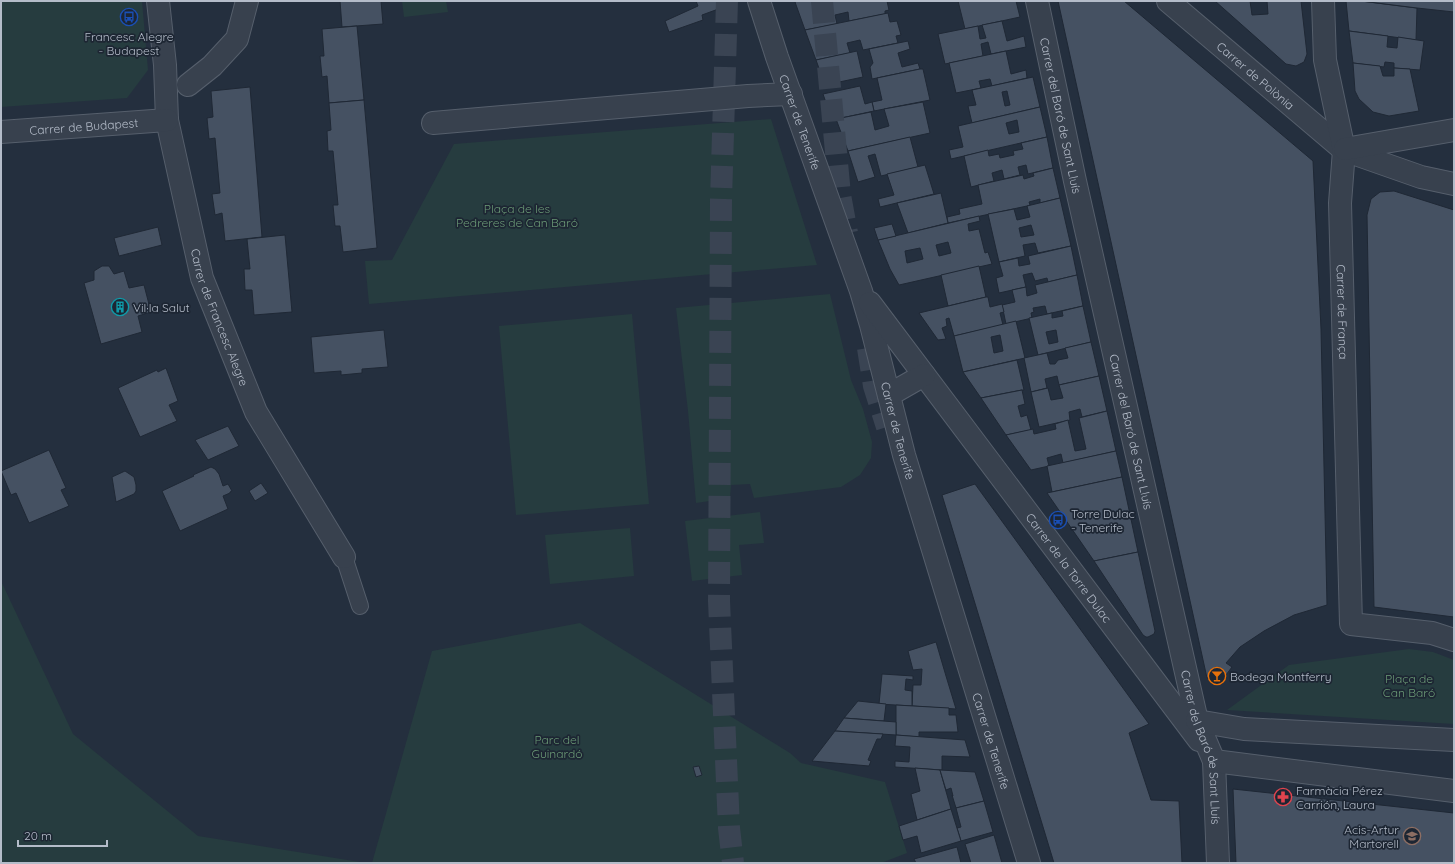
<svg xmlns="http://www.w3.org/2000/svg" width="1455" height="864" viewBox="0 0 1455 864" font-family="Quicksand,sans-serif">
<rect width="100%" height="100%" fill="#242f3e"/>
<g fill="#263c3f">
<polygon points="1,1 142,1 148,70 127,98 1,107"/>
<polygon points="402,1 446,1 448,12 404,17"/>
<polygon points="771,119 817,265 369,304 365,261 392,260 454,144"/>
<polygon points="830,294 851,380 863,409 872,442 871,458 860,475 841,487 754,498 750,484 731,485 730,498 696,503 688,411 676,308"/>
<polygon points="632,314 649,504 516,515 499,326"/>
<polygon points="760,512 764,543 739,545 742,575 692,581 685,521"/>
<polygon points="630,528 634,576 550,584 545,535"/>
<polygon points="1,581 73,734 198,836 366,863 1,863"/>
<polygon points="580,623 790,753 801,763 885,782 907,853 881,863 372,863 432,651"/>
<polygon points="1409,649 1433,652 1454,660 1454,724 1227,710 1289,665"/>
</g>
<g fill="#455162" stroke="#1f2835" fill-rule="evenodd">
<polygon points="340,1 381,1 383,24 342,27"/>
<polygon points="696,1 730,1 732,4 702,15 703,20 669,32 665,21 698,6"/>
<polygon points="798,1 887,1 889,10 885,11 885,14 849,21 848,12 835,15 837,24 805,30 795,2"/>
<polygon points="958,1 1016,1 1020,17 965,29"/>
<polygon points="1058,1 1124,1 1313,161 1321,329 1327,605 1294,615 1264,631 1240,647 1226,663 1232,667 1223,679 1207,678"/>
<polygon points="1215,1 1250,1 1252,15 1268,14 1267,1 1301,1 1307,54 1304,62 1296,66 1286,64"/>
<polygon points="1346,1 1361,1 1417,8 1416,40 1349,31"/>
<polygon points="1361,1 1454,1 1454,12 1417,8"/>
<polygon points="888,13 890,22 897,21 901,35 896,36 898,43 863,50 860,40 847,43 850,53 816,60 805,30"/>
<polygon points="1002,21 1007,41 1024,36 1026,47 991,54 988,42 981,44 983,56 945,64 938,34 978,26 980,39 986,38 982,25"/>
<polygon points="357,26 364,100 329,103 327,76 322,77 320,56 324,56 322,29"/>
<polygon points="1349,31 1388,36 1387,47 1397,48 1398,37 1424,41 1420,70 1394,68 1394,63 1385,62 1384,67 1353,63"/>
<polygon points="908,41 910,49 898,53 902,67 918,63 920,69 872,79 870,67 873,63 869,49"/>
<polygon points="857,51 863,77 825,85 816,60"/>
<polygon points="1006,51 1011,74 1026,70 1027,78 992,86 990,79 979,81 981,88 956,93 949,63"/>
<polygon points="1353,63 1380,66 1383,76 1394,76 1394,68 1410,69 1419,111 1389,116 1373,112 1359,99 1355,91"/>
<polygon points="920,69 923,69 930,100 874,111 872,102 882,100 877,78"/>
<path d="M1033 77 1040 107 972 123 968 106 976 105 972 90ZM1007 91 1010 105 1005 106 1002 92Z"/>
<polygon points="860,86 865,104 872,102 874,111 832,120 823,94"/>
<polygon points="250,87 262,237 225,241 222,213 215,215 212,194 220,193 215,138 209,139 207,118 213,117 211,91"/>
<polygon points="364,100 377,248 343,252 340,226 335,226 333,205 338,205 333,151 328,151 327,131 331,130 329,103"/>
<polygon points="923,102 930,133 848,151 836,119 871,112 875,130 889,126 884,109"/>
<path d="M1040 107 1047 137 951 159 949 150 963 147 958 126ZM1017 120 1019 132 1009 134 1006 123Z"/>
<polygon points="910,137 918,167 881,176 875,154 868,156 875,177 858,182 848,151"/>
<polygon points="1047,137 1053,168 1028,174 1026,165 1018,167 1020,175 1004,179 1002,170 992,173 994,181 971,187 964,156 988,150 989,156 999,154 1000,158 1014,155 1013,151 1023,149 1021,143"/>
<polygon points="925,165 934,194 880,207 878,199 894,195 887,174"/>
<polygon points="1053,168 1060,198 1040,203 1040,199 1029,202 1030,205 1027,206 948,223 947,217 960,214 959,209 982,204 978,185 1023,175 1024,179 1034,176 1033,173"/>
<polygon points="1394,191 1454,210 1454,617 1374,607 1367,215 1371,199 1380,192"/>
<polygon points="941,193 948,223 908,233 897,203"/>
<path d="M1060 198 1071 246 1038 253 1035 243 1023 245 1025 256 999 262 988 214 1014 209 1017 220 1030 217 1027 206ZM1031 225 1034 235 1021 237 1019 228Z"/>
<path d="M979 216 980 221 968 224 969 231 979 229 985 253 988 252 992 264 899 285 890 269 878 240ZM948 242 951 253 939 256 936 245ZM920 248 923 259 907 263 905 251Z"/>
<polygon points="892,224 896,236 878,240 874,228"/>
<polygon points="158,227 162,245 119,256 114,238"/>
<polygon points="285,235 292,312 254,315 252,290 245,290 244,269 250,269 247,239"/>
<polygon points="1071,246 1077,275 1048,282 1047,278 1035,281 1032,273 1023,275 1026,287 999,293 996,278 1003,276 999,262 1018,258 1019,266 1030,264 1028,256"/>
<polygon points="102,266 109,266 114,274 124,271 129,288 144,285 151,312 138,316 142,332 101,344 84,283 94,280 94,271"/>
<polygon points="979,266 986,297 948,306 941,275"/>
<polygon points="1077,275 1083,306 1047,314 1045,306 1033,308 1034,312 1031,313 1032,318 1006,324 1002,305 1015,302 1012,290 1026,287 1027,296 1037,293 1035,285"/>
<polygon points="986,297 988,297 990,307 1002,304 1004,312 1000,313 1003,325 954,336 949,318 946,319 947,326 942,328 946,339 938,340 919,313"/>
<path d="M1083 306 1091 342 1038 355 1029 318 1052 313V318L1063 316 1062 311ZM1056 330 1058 342 1049 344 1046 332Z"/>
<path d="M1016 321 1025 358 963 372 954 336ZM1000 335 1003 351 994 353 991 337Z"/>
<polygon points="384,330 388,367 362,369 362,373 341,375 341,371 314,373 311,337"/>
<polygon points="1091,342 1099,376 1059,385 1057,376 1045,379 1047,388 1031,392 1024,358 1047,353 1050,364 1055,364 1058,360 1068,358 1065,348"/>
<polygon points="1017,360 1024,390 1022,390 981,398 963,372"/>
<polygon points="166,368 178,401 169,405 177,421 140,437 118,388 157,370 158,372"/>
<polygon points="1099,376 1107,411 1082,417 1080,409 1069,412 1070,420 1039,427 1031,392 1048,388 1051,400 1063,398 1059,385"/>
<polygon points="1022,390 1025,404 1018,406 1021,417 1027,415 1031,430 1006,435 981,398"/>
<polygon points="1107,411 1116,451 1063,463 1061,454 1047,458 1049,466 1031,470 1006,435 1033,429 1034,434 1056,429 1055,424 1068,420 1075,451 1086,449 1079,418"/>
<polygon points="228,426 239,446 208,460 195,440"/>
<polygon points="49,450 66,488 61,490 69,506 29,523 16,493 11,495 1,471"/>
<polygon points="1116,451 1122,477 1052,492 1047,466"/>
<polygon points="211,467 215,469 219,474 223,486 228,484 232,491 230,492 230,493 223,496 228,509 180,531 162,491 194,476 193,475"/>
<polygon points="125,471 134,477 136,485 136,491 134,494 116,502 112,477"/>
<polygon points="1122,477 1138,552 1094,561 1047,493"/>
<polygon points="261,483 268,493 255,501 249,491"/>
<polygon points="975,484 1149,724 1129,733 1151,800 1179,801 1182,863 1054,863 942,495"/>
<polygon points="1138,552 1155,631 1154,634 1148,637 1146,637 1143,635 1094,561"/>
<polygon points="936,642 946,676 956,709 912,706 913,685 921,685 922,669 913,670 908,651"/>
<polygon points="882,674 913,676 913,680 906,679 905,690 912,691 912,706 879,704"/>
<polygon points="858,701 886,704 884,721 844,718"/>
<polygon points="896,705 949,708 949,715 956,715 958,732 919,732 919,737 896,735"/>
<polygon points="844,718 896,722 896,735 835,731"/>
<polygon points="835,731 883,734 881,739 877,739 868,760 871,761 869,766 812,761"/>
<polygon points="896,735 965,740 970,757 942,756 942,770 895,767 895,761 909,762 910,747 895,746"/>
<polygon points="699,766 702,775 696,777 693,767"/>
<polygon points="915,768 940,770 951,809 917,820 911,794 920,791"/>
<polygon points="940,770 975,772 984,801 956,808 952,795 953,796 951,788 946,790"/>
<polygon points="1233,789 1454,813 1454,863 1236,863"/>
<polygon points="984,801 993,832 961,841 957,828 961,827 956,808"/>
<polygon points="951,809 961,841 921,853 917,836 903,840 899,826"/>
<polygon points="994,835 1002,863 971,863 965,844"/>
<polygon points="957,847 961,863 916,863 914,859"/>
</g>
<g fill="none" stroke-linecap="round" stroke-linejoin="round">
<g stroke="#3a4453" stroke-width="22" stroke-dasharray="22 11" stroke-linecap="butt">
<polyline points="727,1 721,200 719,601 729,828 733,863"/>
<polyline points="822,1 840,195 847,233"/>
<polyline points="868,348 874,386 887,427"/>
</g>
<defs>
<polyline id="lane" points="344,557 360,606"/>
<g id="street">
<path id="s1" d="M158 1 165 65 167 120 202 278 256 412 344 557"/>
<path id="s2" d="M759 1 777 57 861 291 871 325 904 455 1029 863"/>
<path id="s3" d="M1037 1 1075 181 1197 721 1214 761 1218 863"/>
<path id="s4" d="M1168 1 1344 150 1421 177 1454 184"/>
<path id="s5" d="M1323 1 1325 60 1344 150 1340 203 1351 624 1432 633 1454 640"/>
<polyline points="188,85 212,66 237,39 247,1"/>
<polyline points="433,123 748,96 791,94"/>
<path id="s6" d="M1 132 167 120"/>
<polyline points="1345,149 1454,130"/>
<path id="s7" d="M870 303 1199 740"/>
<polyline points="889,395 924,375"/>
<polyline points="1197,721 1244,729 1454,740"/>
<polyline points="1214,761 1454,791"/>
</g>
</defs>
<use href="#lane" stroke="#565f6c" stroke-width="18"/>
<use href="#street" stroke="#565f6c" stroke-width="24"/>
<use href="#lane" stroke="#38414e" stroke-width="16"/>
<use href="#street" stroke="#38414e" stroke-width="22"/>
</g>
<defs>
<symbol id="bus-ring" viewBox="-11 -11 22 22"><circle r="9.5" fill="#1d2633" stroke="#1a4fb4" stroke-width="1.5"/><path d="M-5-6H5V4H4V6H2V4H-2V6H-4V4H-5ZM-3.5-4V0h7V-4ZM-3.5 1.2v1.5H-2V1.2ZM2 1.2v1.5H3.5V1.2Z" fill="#1a4fb4"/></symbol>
<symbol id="building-ring" viewBox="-11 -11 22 22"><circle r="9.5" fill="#1d2633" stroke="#0f9aa8" stroke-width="1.5"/><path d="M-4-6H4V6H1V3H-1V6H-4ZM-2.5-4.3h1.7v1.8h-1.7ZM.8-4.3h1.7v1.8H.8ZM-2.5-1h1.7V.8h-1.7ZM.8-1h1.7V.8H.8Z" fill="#0f9aa8"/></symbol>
<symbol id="bar-ring" viewBox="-11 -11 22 22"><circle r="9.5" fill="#1d2633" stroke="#e8710a" stroke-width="1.5"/><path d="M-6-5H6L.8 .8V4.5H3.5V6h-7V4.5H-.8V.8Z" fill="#e8710a"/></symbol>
<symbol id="pharmacy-ring" viewBox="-11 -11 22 22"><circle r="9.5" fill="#1d2633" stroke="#e0444e" stroke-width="1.5"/><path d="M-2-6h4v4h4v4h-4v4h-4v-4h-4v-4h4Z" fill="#e0444e"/></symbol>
<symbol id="school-ring" viewBox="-11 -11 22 22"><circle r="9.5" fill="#1d2633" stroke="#8d6e63" stroke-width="1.5"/><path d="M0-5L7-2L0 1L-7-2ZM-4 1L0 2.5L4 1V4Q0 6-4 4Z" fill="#8d6e63"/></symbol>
</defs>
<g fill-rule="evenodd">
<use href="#bus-ring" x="119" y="7" width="20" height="20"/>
<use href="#building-ring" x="110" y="297" width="20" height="20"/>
<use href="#bus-ring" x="1048" y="510" width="20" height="20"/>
<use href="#bar-ring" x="1207" y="666" width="20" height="20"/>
<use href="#pharmacy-ring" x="1273" y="787" width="20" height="20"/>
<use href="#school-ring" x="1402" y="826" width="20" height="20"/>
</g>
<g text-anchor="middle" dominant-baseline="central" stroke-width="3.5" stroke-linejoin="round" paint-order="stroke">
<g font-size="12" fill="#b4bcc9" stroke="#1d2633" text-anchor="start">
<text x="129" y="36" text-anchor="middle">Francesc Alegre<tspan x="129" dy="14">- Budapest</tspan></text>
<text x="133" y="307">Vil·la Salut</text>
<text x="1071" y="513">Torre Dulac<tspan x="1071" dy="14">- Tenerife</tspan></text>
<text x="1230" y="676">Bodega Montferry</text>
<text x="1296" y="790">Farmàcia Pérez<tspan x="1296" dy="14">Carrión, Laura</tspan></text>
<text x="1399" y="829" text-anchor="end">Acis-Artur<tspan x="1399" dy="14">Martorell</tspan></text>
</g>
<g font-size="12" fill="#b4bcc9" stroke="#1d2633">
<text stroke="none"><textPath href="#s4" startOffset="115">Carrer de Polònia</textPath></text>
<text stroke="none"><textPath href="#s3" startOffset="117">Carrer del Baró de Sant Lluís</textPath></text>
<text stroke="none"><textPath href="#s2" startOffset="128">Carrer de Tenerife</textPath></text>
<text stroke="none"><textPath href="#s6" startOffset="83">Carrer de Budapest</textPath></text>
<text stroke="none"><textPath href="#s5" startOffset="313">Carrer de França</textPath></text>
<text stroke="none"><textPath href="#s1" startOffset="324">Carrer de Francesc Alegre</textPath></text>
<text stroke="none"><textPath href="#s2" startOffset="452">Carrer de Tenerife</textPath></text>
<text stroke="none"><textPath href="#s3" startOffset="441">Carrer del Baró de Sant Lluís</textPath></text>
<text stroke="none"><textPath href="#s7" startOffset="331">Carrer de la Torre Dulac</textPath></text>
<text stroke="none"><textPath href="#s2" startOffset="776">Carrer de Tenerife</textPath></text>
<text stroke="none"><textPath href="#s3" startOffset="765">Carrer del Baró de Sant Lluís</textPath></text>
</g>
<g font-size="12" fill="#6b9a76" stroke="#1d2633">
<text x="517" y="208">Plaça de les<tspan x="517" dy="14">Pedreres de Can Baró</tspan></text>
<text x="1409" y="678">Plaça de<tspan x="1409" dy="14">Can Baró</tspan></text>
<text x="557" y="739">Parc del<tspan x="557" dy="14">Guinardó</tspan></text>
</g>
</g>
<rect width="1455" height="864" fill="none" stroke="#b4bcc9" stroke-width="4"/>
<path d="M18 840v6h89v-6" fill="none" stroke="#b4bcc9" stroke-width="2"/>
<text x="24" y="840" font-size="12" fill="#b4bcc9" stroke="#1d2633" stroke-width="3" paint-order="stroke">20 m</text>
</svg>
